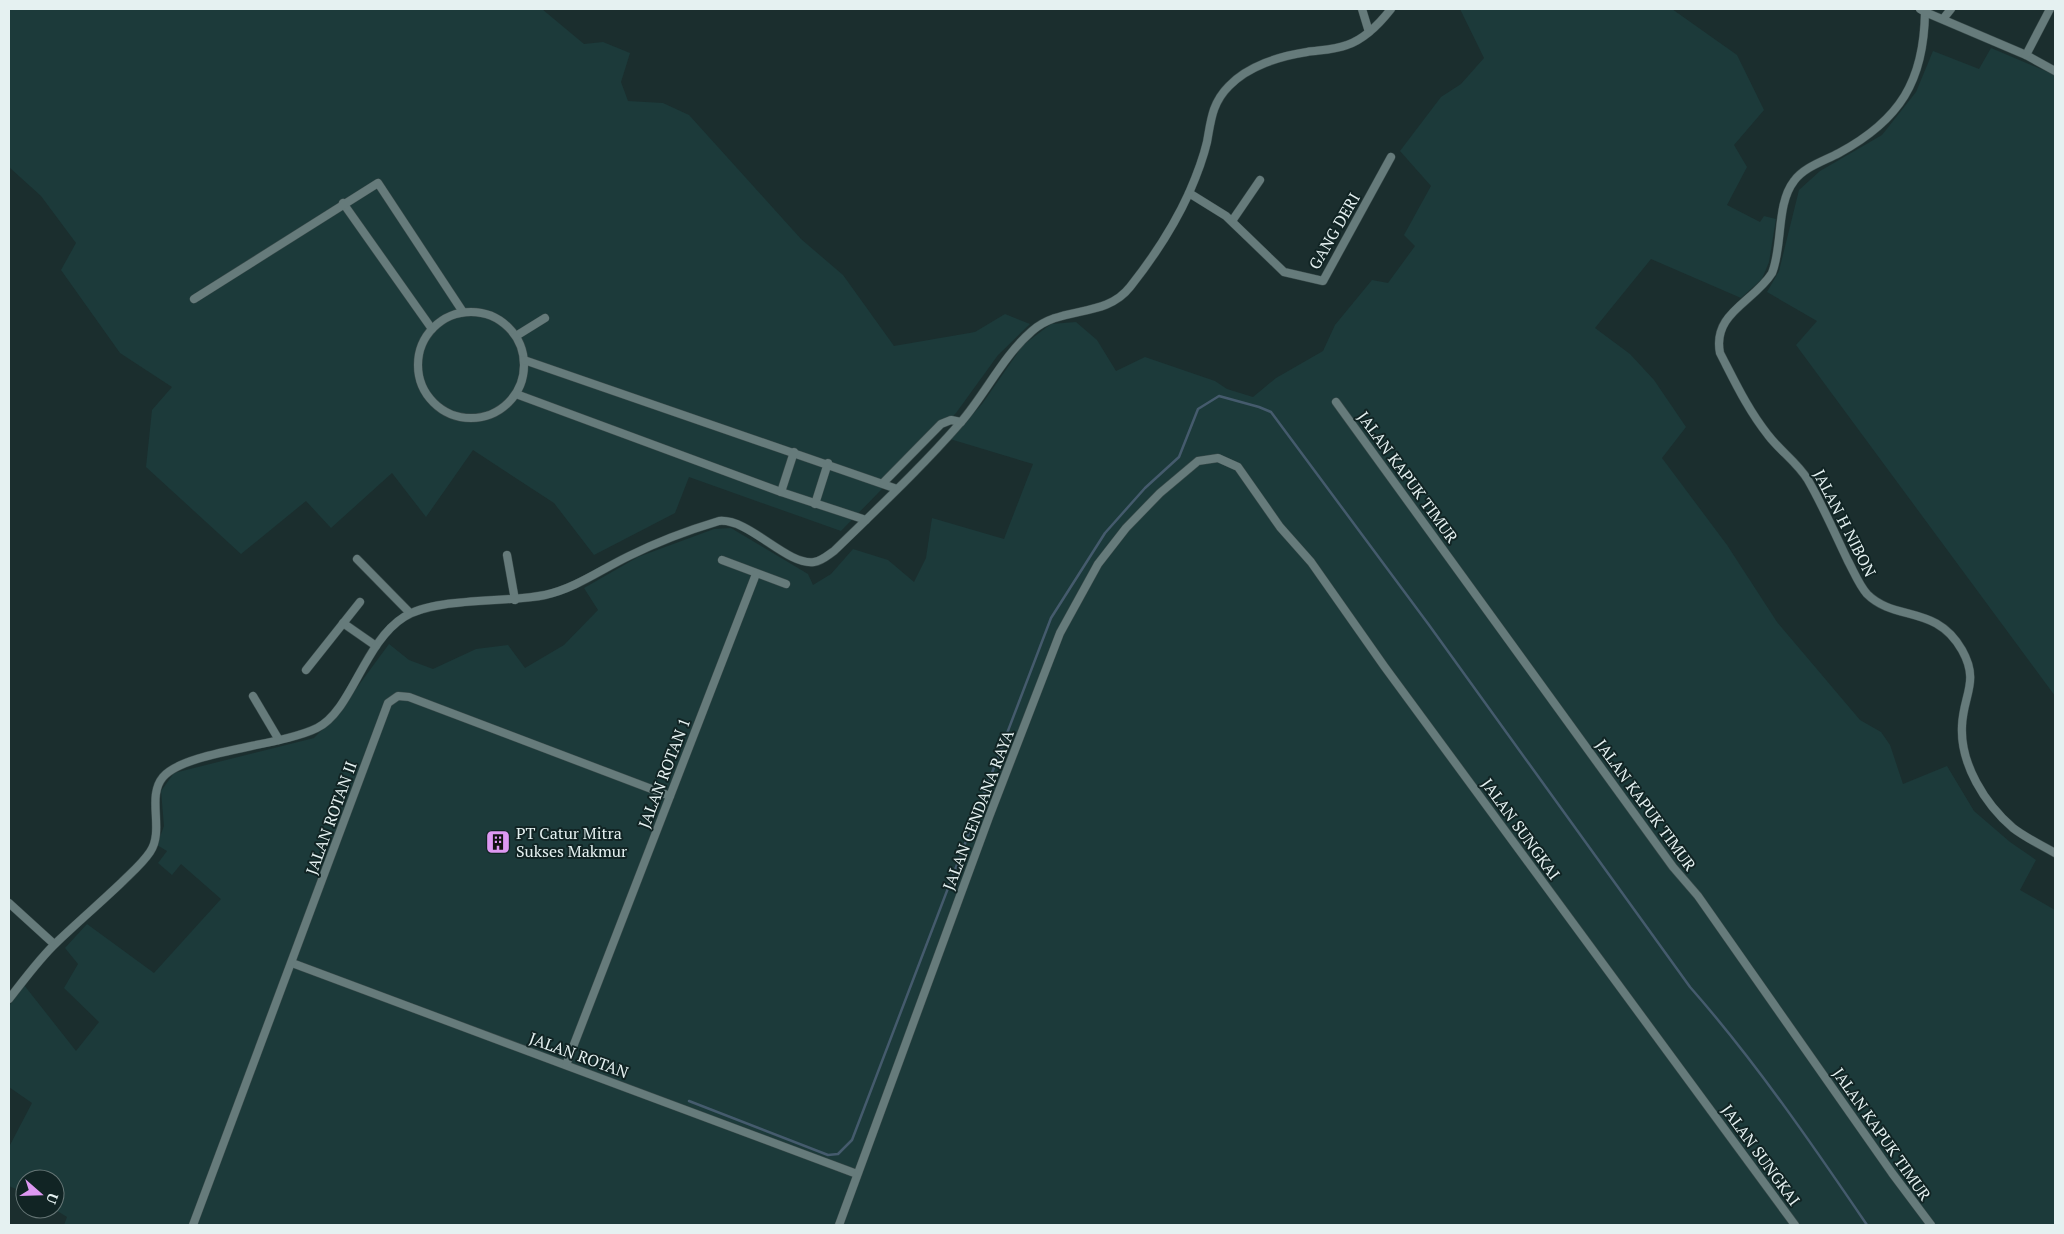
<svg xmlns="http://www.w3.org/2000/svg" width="2064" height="1234" viewBox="0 0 2064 1234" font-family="'PT Serif',serif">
<rect width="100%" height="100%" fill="#1b2e2e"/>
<g fill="#1c3a3a">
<polygon points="9,9 542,9 584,44 603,42 630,53 621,82 628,101 663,103 689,115 801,239 843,275 894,346 975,332 1005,314 1030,324 998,355 956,413 841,531 689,477 675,513 594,555 554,503 473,450 426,517 392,473 331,528 306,501 241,554 146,467 152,410 172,387 120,353 61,270 76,243 41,196 9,167"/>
<polygon points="1460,9 1672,9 1737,55 1764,110 1734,145 1747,167 1727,205 1760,222 1764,216 1776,219 1769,262 1762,279 1741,298 1651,259 1595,328 1630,354 1654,380 1686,427 1662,458 1727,545 1777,622 1860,720 1881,732 1890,745 1903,784 1947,766 1974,811 2010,842 2036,860 2020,890 2055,910 2055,1225 64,1225 67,1217 54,1209 55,1179 25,1179 25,1193 9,1186 9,1147 32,1103 9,1087 9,1006 24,985 76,1051 99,1022 64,988 78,964 65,948 87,924 154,973 221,899 181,864 172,875 158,863 167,851 157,845 164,826 161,791 174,773 314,738 336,716 389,644 409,660 433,669 476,649 508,645 525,668 564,645 598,610 584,588 638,557 714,529 731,528 808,574 813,585 831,574 853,549 888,560 914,582 926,558 932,518 1004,539 1033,464 950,439 982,404 1023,345 1051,324 1076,322 1097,340 1116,371 1145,357 1215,381 1227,389 1253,397 1276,378 1323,351 1335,325 1372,280 1388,283 1415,246 1404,235 1431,186 1400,151 1441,97 1461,84 1484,58"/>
<polygon points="1991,48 2055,75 2055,696 1796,345 1817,321 1767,292 1779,271 1799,190 1820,171 1882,135 1916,92 1933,51 1979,69"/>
</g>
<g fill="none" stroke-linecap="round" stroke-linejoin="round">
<path stroke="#455b6d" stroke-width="2.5" d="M689 1101 828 1155 838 1154 852 1140 1051 618 1105 533 1145 488 1179 457 1198 409 1219 396 1259 407 1271 412 1429 625 1690 987C1755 1061 1812 1144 1867 1225"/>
<defs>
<g id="street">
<polyline points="1362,9 1369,32"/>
<path d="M1920 9 1925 12C1924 81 1900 120 1839 153 1824 161 1804 167 1794 181 1776 204 1783 246 1772 273 1754 302 1712 313 1720 353 1735 382 1748 410 1768 435 1780 451 1797 462 1808 480 1823 506 1835 534 1848 561 1854 572 1859 585 1867 594 1895 622 1936 604 1962 650 1980 682 1963 695 1962 726 1960 764 1985 804 2013 828 2026 838 2041 845 2055 853"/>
<polyline points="1925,12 2026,55 2055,71"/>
<polyline points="1943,19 1951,9"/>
<polyline points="2026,55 2050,9"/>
<polyline points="1189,193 1226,216 1284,272 1323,281 1391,157"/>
<polyline points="343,203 432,329"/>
<polyline points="1232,221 1260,180"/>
<polyline points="194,299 378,183 463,312"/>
<circle cx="471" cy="365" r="53"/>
<polyline points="516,336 545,318"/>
<polyline points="524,360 897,489"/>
<polyline points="516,394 781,492 866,520"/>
<polyline points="1336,402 1673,867 1698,896 1892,1173 1931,1225"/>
<polyline points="883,483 941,424 951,420 961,422"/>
<polyline points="781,492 794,452"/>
<polyline points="815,504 828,463"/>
<polyline points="507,555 515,600"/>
<polyline points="357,559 410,613"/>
<polyline points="722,560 786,584"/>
<polyline points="343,623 376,646"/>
<polyline points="306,670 360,602"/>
<polyline points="253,696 279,740"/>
<polyline points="9,903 54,944"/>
<polyline points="292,963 857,1174"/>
<path d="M9 999C24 980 39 959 57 942 78 922 100 903 121 883 131 873 142 864 150 852 165 830 146 797 163 777 185 751 281 746 317 728 351 712 364 642 404 617 435 597 507 603 545 595 576 588 600 570 629 556 657 542 689 530 719 521 749 518 787 566 814 562 822 561 828 555 834 551 877 509 922 467 961 422 986 393 1003 356 1032 331 1061 305 1105 319 1130 287 1153 258 1174 226 1189 193 1196 177 1203 159 1207 142 1211 120 1212 103 1229 86 1248 66 1280 56 1307 52 1320 50 1334 50 1347 45 1365 39 1380 23 1391 9"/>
<polyline points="566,1065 756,574"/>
<polyline points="193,1225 388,703 398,696 409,697 670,796"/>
<polyline points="839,1225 989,817 1060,633 1098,564 1126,528 1160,493 1198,461 1218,458 1238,467 1280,527 1311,562 1384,666 1795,1225"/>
</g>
</defs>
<use href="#street" stroke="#3a4b4b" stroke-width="9"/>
<use href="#street" stroke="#667b7b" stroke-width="8"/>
</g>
<defs>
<symbol id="building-square" viewBox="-11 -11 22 22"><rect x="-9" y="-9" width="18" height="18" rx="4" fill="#de98f2" stroke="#112424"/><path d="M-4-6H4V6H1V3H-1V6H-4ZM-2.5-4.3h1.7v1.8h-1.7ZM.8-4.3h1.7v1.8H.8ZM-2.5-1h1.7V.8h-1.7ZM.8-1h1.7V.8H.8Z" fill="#111"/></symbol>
</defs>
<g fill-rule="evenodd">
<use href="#building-square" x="484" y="828" width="28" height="28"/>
</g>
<g text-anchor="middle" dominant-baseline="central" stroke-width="4" stroke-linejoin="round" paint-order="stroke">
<g font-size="16" fill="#e5f1f1" stroke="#112424">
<text transform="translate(1334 231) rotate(-60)">GANG DERI</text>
<text transform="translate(1408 477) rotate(54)">JALAN KAPUK TIMUR</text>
<text transform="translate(1845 523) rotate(63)">JALAN H NIBON</text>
<text transform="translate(664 773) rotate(-69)">JALAN ROTAN 1</text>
<text transform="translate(1646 805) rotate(54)">JALAN KAPUK TIMUR</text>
<text transform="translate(978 810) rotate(-69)">JALAN CENDANA RAYA</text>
<text transform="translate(331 818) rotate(-70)">JALAN ROTAN II</text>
<text transform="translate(1521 829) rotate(54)">JALAN SUNGKAI</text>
<text transform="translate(579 1055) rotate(20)">JALAN ROTAN</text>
<text transform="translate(1882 1134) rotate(55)">JALAN KAPUK TIMUR</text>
<text transform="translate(1761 1155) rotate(54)">JALAN SUNGKAI</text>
</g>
<g font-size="16" fill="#e5f1f1" stroke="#112424" text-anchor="start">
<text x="516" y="833">PT Catur Mitra<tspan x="516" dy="18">Sukses Makmur</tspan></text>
</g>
</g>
<rect width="2064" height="1234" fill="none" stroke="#e5f1f1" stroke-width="20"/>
<g transform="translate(40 1194) rotate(110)"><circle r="24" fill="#112424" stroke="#667676"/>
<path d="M0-4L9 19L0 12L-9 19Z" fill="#de98f2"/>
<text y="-8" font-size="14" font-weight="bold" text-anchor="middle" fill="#e5f1f1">U</text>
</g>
</svg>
